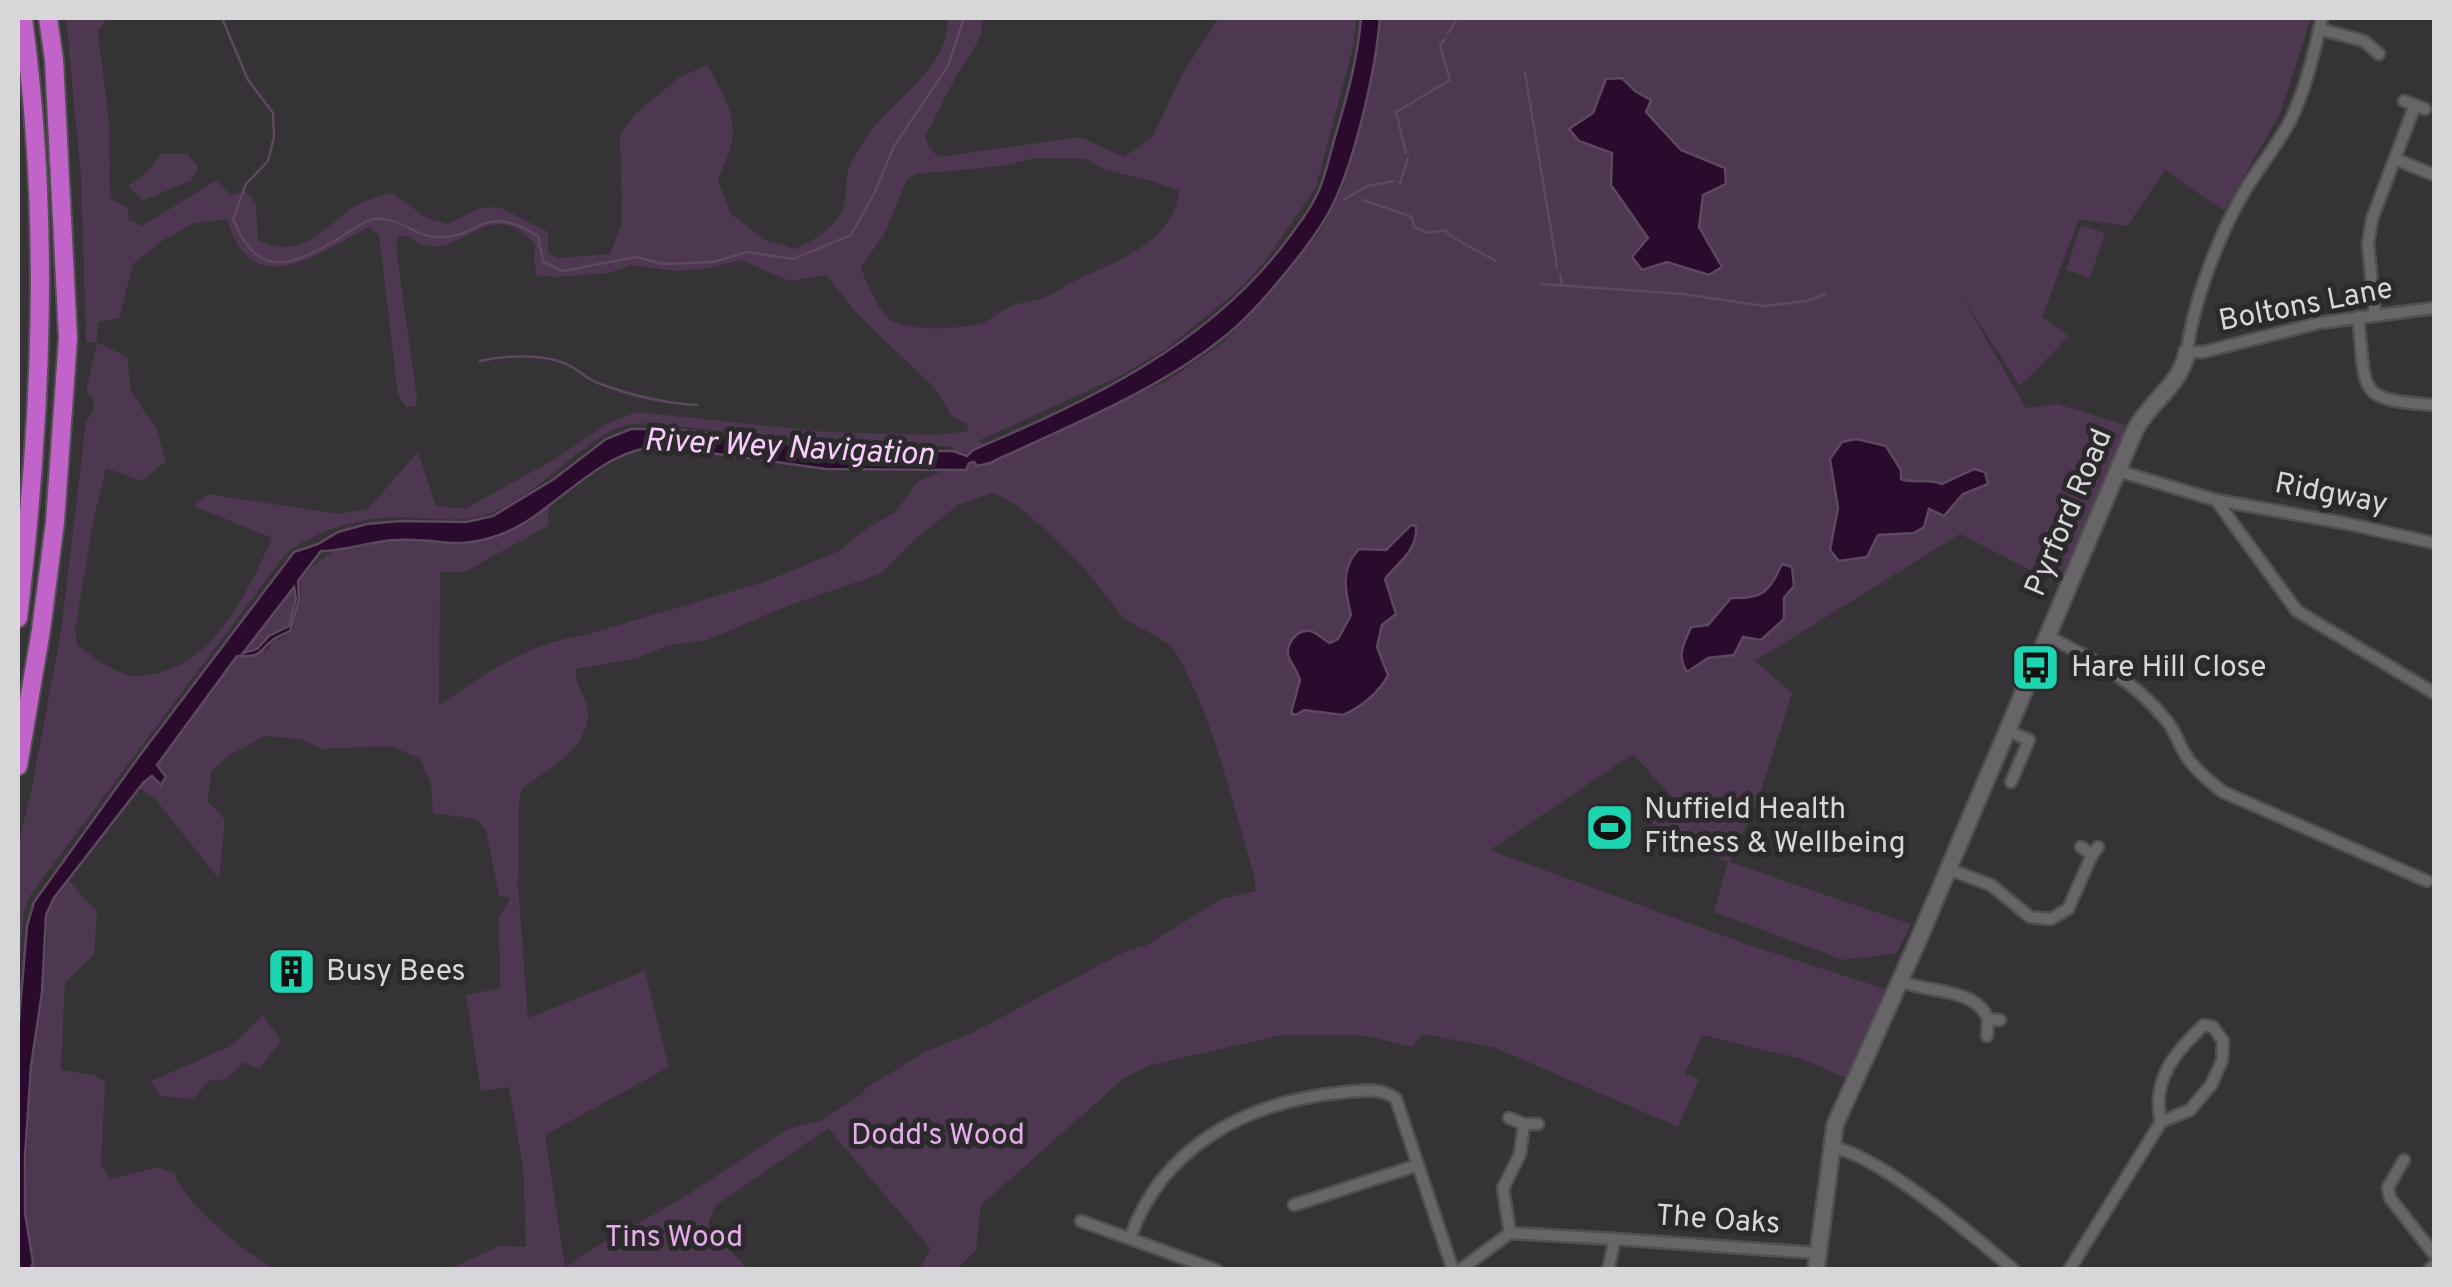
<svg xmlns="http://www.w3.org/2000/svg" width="2452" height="1287" viewBox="0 0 2452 1287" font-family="Overpass,sans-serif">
<rect width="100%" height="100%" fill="#353335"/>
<g fill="#4e3750" fill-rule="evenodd">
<path d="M66 18H108L98 31 109 123 110 198 128 208 129 220 142 226 217 180 232 195 245 191 256 203 258 240C298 259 317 235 348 211 359 202 377 197 392 193L428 219 448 224 481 208 499 207 548 232V252L557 258 610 254 622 223 620 134 637 112 680 77 708 65C734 117 743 123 718 180L731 214 765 240 795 249C812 240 828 233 839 217 849 202 844 188 848 171 850 163 857 152 862 144 887 102 949 71 948 18H983C983 41 967 58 956 77 945 96 936 117 925 137L929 148 939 157 1080 137 1124 157 1152 138 1181 76 1219 18H1356L1354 44 1316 187 1266 260 1243 286 1166 349 1118 377 978 441 985 444 972 454 953 451V446L852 447 651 423C639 424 625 424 613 430 570 452 538 495 491 513 461 525 431 517 399 517 362 517 311 531 284 556L31 894 24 911 18 978V846L31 792 61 632 86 422 94 410V400L86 391 97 342H86L81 178ZM1035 158 1085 159 1105 170 1152 181 1179 191C1173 245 1113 261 1073 282 1064 286 1055 294 1046 297 1034 302 1020 302 1009 307 1000 311 991 320 982 323 963 329 908 332 891 320 880 313 864 280 861 267L885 233 907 179 916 174 1002 166ZM227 219C251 305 320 253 369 227L379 235 398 395 406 407 416 406 417 399 396 246 398 237 408 236C452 270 473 209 516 228 523 231 530 239 535 244L534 261 537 275 552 277 609 273 631 265 674 271 710 268 740 260 790 281 826 275 860 317 935 388 951 415 966 423 969 431 935 435 826 432 637 412 608 423 555 459 465 509 436 506 418 452 368 509 338 514 208 494 194 506 272 538C247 594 210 673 139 676 118 677 94 657 78 646L75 631 93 522 106 468 141 481 166 461 157 430 131 392 127 357 97 342 98 322 119 318 133 264 162 241 195 223Z"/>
<path d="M1380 18H2311L2280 114 2224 211 2165 170 2127 226 2079 219 2042 317 2069 336 2020 386 1962 297 2026 408 2057 404 2126 425 2061 586 1960 534 1755 661 1792 693 1759 797 1729 862 1911 924 1897 953 1843 960 1714 912 1728 862 1673 842 1652 823 1671 796 1633 754 1490 850 1743 943 1885 989 1846 1078 1802 1059 1702 1035 1685 1074 1699 1079 1678 1127 1496 1048 1423 1034 1412 1047 1362 1035H1282L1151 1065 1123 1079 981 1205 976 1250 957 1269H921L930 1248 828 1128 715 1206 708 1225 747 1269H450L499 1246 526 1247 523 1167 509 1087 481 1091 466 995 500 988 499 919 511 897 499 896 486 830 477 819 433 813 431 784 420 758 389 746 321 749 301 739 265 736 228 756 211 771 208 801 225 820 219 879 155 799 139 788 151 776 160 785 162 773 157 765 237 656 267 651 272 643 291 632 301 600 300 581 307 571 332 552 393 540 470 544 523 524 549 506 548 526 464 572H440L439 706C485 673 528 643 585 635L767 581 839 551 870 526 895 513 917 482 943 471 966 470 969 463 974 461 977 465 990 463 1168 380 1224 342 1268 296 1322 229 1344 184 1341 182 1362 116ZM992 493C1023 502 1081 562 1101 589 1108 597 1113 606 1120 614 1134 628 1168 638 1176 653 1215 721 1232 803 1255 878V891L1221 899 1147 945 1126 951 972 1033 925 1052 866 1088 862 1094 822 1120 786 1130 681 1199 585 1253 565 1268 545 1135 669 1067 645 971 528 1018 518 886 515 889 518 882 519 802 522 788C547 770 595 745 587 706 584 692 574 683 576 669L638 658 666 646 707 640 790 605 880 574 914 540 958 505Z"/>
<polygon points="162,153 188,154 198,168 191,180 143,201 128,186 147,172"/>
<polygon points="2081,225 2105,233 2090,278 2066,270"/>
<polygon points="294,587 296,599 289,626 257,649 242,653"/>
<path d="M68 880 97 912 94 955 65 982 61 1070 94 1075 105 1082 101 1166 111 1179 158 1167 175 1174C181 1202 249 1255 274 1269H31L25 1213 31 1066 47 944 46 915 54 898Z"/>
<polygon points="263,1015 281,1041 259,1069 244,1062 226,1079 208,1081 194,1099 160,1096 151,1081 231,1046"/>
</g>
<g fill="#2a0b2d" stroke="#5e4860" stroke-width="2.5" fill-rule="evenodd">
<path d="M1361 18H1380C1376 68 1356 156 1334 202 1318 238 1256 312 1224 337 1156 392 1068 426 990 463L977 466 974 462 969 463 966 470 826 469 668 447C601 443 560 511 502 534 454 552 440 537 396 540 371 541 346 551 321 551L298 581 299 600 290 631C285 634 279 635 274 639 257 651 266 657 237 656L157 765 166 777 161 785 152 776 144 782 54 898 46 915 42 992 31 1066 25 1157V1213L33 1262 31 1269H18V1033L27 926 34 902 140 755 294 552 318 544 338 532 367 524 400 521 466 522 493 516 554 479 606 439 631 429H673L849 451H953L967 456 973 450C1091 400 1209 344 1287 240 1299 224 1312 207 1320 188 1327 170 1331 149 1337 130 1348 93 1358 56 1361 18ZM294 587 296 599 289 626 269 636 257 649 243 653Z"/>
<polygon points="1622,78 1635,91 1651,100 1646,112 1681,150 1725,168 1726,184 1703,195 1699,227 1722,267 1709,275 1667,262 1642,270 1632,257 1648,238 1611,185 1612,153 1579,141 1569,129 1593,113 1606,79"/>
<path d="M1857 439 1886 446 1901 470V479C1915 484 1926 478 1942 484L1974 469 1985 472 1988 484 1963 494 1944 516 1929 509 1924 527 1914 533 1878 535 1867 557 1839 561 1830 550 1838 508 1830 459 1842 442Z"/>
<path d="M1411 525 1416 526C1418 551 1398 562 1385 579L1396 614 1382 625 1377 647 1388 675C1380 692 1360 708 1343 715L1304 710 1296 715 1291 713 1300 680C1297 671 1293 666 1289 658 1284 646 1296 629 1310 631 1317 632 1323 640 1330 643L1338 639 1351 615C1345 590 1340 569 1359 549L1386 550Z"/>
<path d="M1782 564 1792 567 1794 586 1784 598V619L1761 640 1743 637 1734 655 1708 658 1687 672C1676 655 1684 644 1691 627L1708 625 1731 598C1763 599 1768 593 1782 564Z"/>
</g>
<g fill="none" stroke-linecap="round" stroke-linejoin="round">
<g stroke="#5e4860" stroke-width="2.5">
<path d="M222 18 248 80 273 113 274 137 268 161 246 184 233 219C259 283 294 265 343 236 351 231 361 223 370 220 396 213 412 236 436 237 482 239 482 201 538 236L543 262 563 271 636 257 663 264 713 262 747 252 793 259 851 235 874 194 894 146 948 66 964 18"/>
<polyline points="1448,33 1458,18"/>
<polyline points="1525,72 1557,267"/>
<polyline points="1406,153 1396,112 1450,80 1440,45 1445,39"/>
<polyline points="1400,183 1408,158"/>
<polyline points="1343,200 1368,186 1394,181"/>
<polyline points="1363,200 1412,217 1414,227 1428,233 1445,230 1452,237 1496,261"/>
<polyline points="1560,274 1562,284"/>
<polyline points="1541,284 1683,294 1764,306 1807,301 1825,294"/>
<path d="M480 361C505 355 548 353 572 367 581 372 588 380 598 383 629 395 664 403 697 405"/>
</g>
<defs>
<g id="street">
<path d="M2322 18C2314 52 2306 89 2290 121 2277 146 2258 168 2244 192 2218 237 2193 302 2187 352H2203L2319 323 2434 308"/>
<polyline points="2319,29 2364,41 2379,54"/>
<polyline points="2404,101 2425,109"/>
<polyline points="2395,159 2434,175"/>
<polyline points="2375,315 2368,244 2372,219 2415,105"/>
<path d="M2358 317C2367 391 2353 400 2434 405"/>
<polyline points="2118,471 2216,500 2344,523 2434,543"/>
<polyline points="2216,500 2297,611 2434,693"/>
<path d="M2047 636C2093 659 2134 680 2166 720 2175 730 2178 743 2185 754 2194 769 2209 781 2223 792L2427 881"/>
<polyline points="2006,730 2029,740 2011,782"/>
<polyline points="2081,847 2092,855 2098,847"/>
<polyline points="1948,869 1991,885 2030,917 2051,919 2068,909 2092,855"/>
<path d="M1900 981C1926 993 1976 987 1988 1019"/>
<polyline points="1987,1036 1988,1019 2000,1020"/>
<polyline points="1509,1118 1524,1124 1538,1124"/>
<path d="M1830 1147C1876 1152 1976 1238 2014 1270"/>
<polyline points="2404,1160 2388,1187 2390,1198 2434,1254"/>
<polyline points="1294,1205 1418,1165"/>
<polyline points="1081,1221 1216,1270"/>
<polyline points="1510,1233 1503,1188 1520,1154 1524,1124"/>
<polyline points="1510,1233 1615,1239"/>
<path d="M1130 1238C1162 1147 1245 1103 1337 1093 1356 1091 1381 1086 1396 1099L1453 1270"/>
<polyline points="1460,1270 1510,1233"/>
<polyline points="1608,1270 1615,1239 1817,1253"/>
<path d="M2069 1270 2161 1122 2190 1110 2211 1085 2222 1061 2223 1041 2213 1027 2204 1025C2175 1052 2151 1080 2161 1122"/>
</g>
<g id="secondary">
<path d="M1816 1270 1835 1125 1917 943 2135 430C2150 401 2181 385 2187 352"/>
<polyline points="2432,1270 2434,1268"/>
</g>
<g id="highway">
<path d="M18 618C42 417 50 218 23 18"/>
<polyline points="18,766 41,630 55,522 68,338 54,60 48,18"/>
</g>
</defs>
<use href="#street" stroke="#514f51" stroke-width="15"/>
<use href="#secondary" stroke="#514f51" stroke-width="20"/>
<use href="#highway" stroke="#514f51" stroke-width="22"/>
<use href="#street" stroke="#686568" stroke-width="10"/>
<use href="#secondary" stroke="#686568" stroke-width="15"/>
<use href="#highway" stroke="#c263ca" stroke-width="18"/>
</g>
<defs>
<symbol id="bus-square" viewBox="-11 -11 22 22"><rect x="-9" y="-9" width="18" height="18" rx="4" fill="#1ed5b1" stroke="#2b292b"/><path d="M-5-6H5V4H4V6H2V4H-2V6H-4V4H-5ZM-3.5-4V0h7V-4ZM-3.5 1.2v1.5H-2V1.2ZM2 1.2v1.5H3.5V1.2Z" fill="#111"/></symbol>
<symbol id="stadium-square" viewBox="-11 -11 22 22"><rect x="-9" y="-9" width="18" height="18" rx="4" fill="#1ed5b1" stroke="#2b292b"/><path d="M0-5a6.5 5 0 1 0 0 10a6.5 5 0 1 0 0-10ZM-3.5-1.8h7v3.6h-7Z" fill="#111"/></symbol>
<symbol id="building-square" viewBox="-11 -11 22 22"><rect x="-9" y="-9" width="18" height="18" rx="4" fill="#1ed5b1" stroke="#2b292b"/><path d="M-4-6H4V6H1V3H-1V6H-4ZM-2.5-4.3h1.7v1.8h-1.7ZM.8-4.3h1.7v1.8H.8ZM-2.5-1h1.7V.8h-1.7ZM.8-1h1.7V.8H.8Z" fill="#111"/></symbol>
</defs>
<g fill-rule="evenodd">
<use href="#bus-square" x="2008" y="640" width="55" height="55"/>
<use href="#stadium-square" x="1582" y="800" width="55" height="55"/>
<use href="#building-square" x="264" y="944" width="55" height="55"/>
</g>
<g text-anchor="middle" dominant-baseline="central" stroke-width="10" stroke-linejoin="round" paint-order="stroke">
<g font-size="30" fill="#d7d6d8" stroke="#2b292b">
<text transform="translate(2306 306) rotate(-11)">Boltons Lane</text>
<text transform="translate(2331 495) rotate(11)">Ridgway</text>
<text transform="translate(2070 513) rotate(-67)">Pyrford Road</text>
<text transform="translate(1718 1221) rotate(4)">The Oaks</text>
</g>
<g font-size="30" fill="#d7d6d8" stroke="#2b292b" text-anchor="start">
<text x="2071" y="668">Hare Hill Close</text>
<text x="1644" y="810">Nuffield Health<tspan x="1644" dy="34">Fitness &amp; Wellbeing</tspan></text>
<text x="326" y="972">Busy Bees</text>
</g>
<g font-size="30" fill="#e5ace9" stroke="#2b292b">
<text x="938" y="1136">Dodd's Wood</text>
<text x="674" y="1238">Tins Wood</text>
</g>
<g font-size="32" font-style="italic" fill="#faccfd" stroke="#2b292b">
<text transform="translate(789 449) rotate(3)">River Wey Navigation</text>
</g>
</g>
<rect width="2452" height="1287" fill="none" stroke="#d7d6d8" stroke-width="40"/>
</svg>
